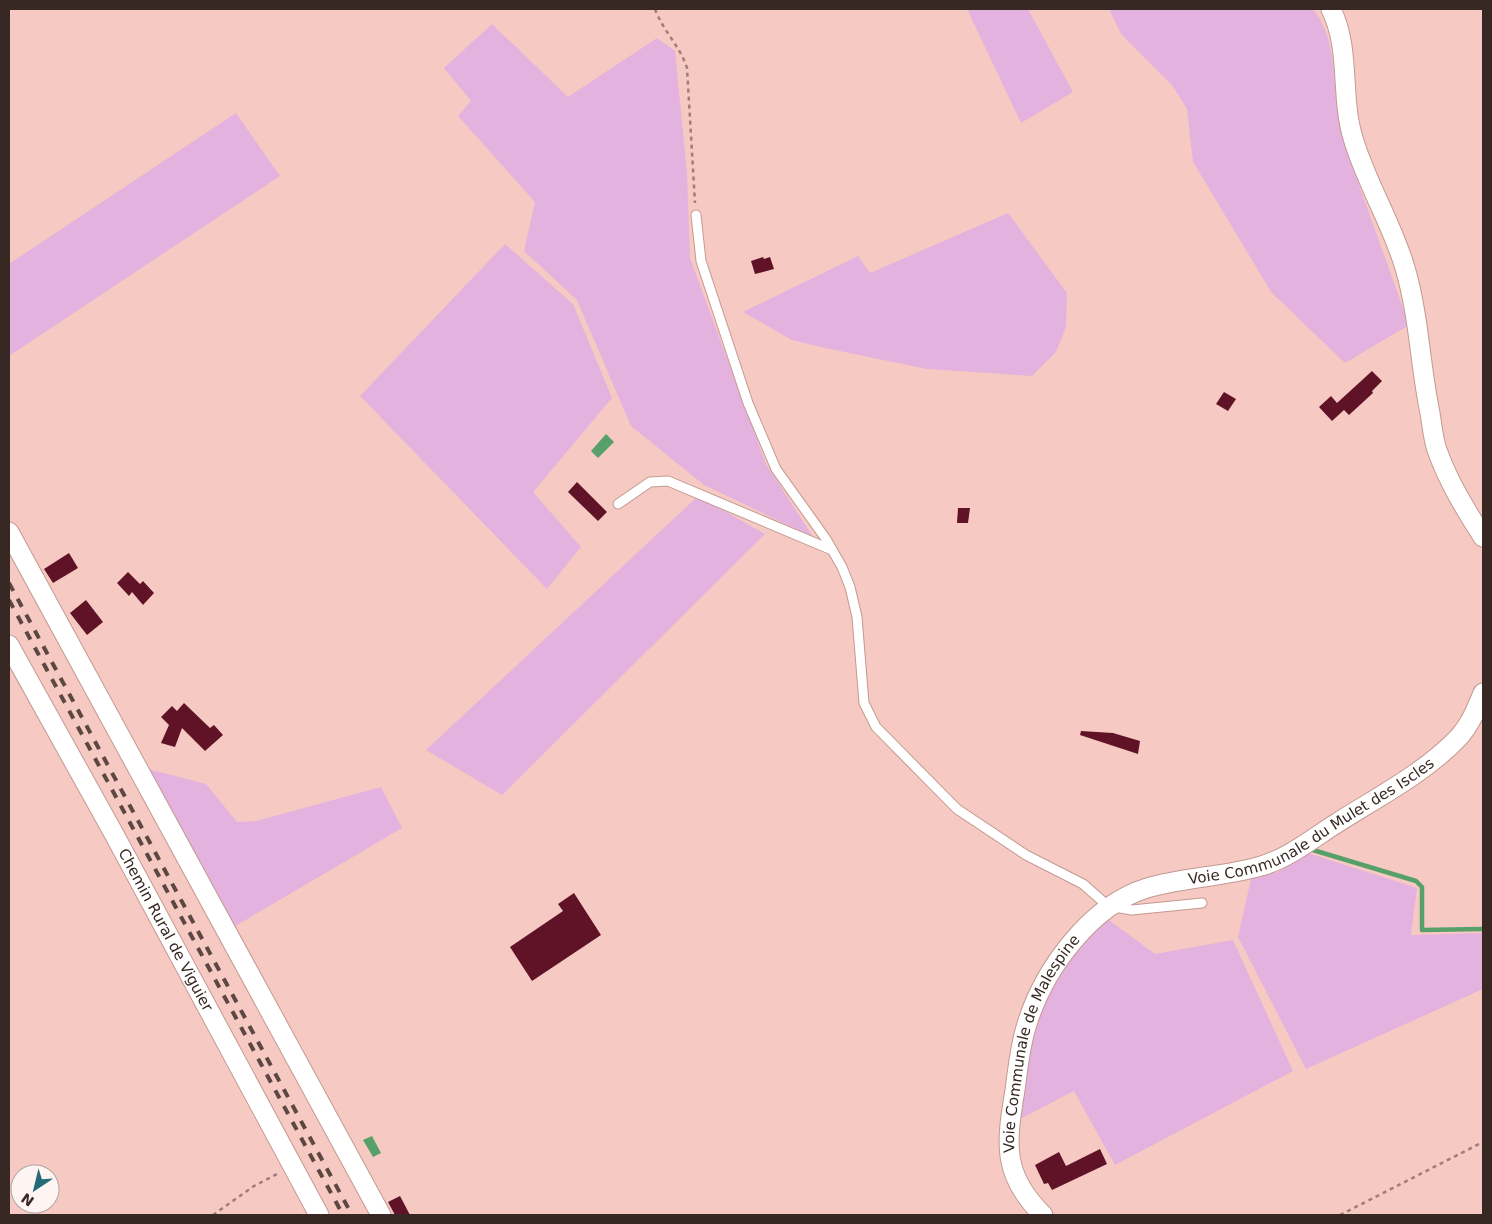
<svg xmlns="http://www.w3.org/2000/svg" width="1492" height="1224" viewBox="0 0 1492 1224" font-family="'DejaVu Sans',sans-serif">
<rect width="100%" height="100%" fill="#f6cac2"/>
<g fill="#e4b2de">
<polygon points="967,9 1028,9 1073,92 1021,123"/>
<path d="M1109 9H1313C1341 44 1330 92 1342 133 1362 198 1387 261 1409 325L1345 363 1271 292 1193 162 1187 109 1172 85 1121 34Z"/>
<polygon points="492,24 568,97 657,38 675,51 687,173 690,258 766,464 813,537 704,485 631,426 577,300 524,251 535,202 458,116 471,101 444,68"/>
<polygon points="236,113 280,176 9,356 9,264"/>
<polygon points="1008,213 1067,293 1066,327 1056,352 1032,376 927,369 825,348 792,340 743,312 858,256 870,273"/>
<polygon points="505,244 573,304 612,398 533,492 581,547 547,589 360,396"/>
<polygon points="698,496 765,534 502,795 426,750"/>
<polygon points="148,769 206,784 237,822 256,821 381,787 402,828 232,928"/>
<polygon points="1308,853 1417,888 1411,935 1483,933 1483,989 1306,1069 1238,937 1251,879 1277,872"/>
<path d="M1105 917 1155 954 1233 940 1293 1071 1115 1165 1074 1091 1020 1119C1023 1094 1024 1054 1030 1031 1043 987 1075 951 1105 917Z"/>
</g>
<g fill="#57a069">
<polygon points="606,434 614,442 598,458 591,451"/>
<polygon points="372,1136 381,1153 373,1157 363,1140"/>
</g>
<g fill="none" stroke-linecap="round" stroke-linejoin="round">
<polyline stroke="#57a069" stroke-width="4.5" points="1313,850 1416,881 1422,887 1422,930 1483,929"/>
</g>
<g fill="#601227">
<polygon points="763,257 764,259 770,257 774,269 755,274 751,261"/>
<polygon points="1372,371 1382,381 1372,391 1373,393 1349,415 1344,410 1332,421 1319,407 1331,396 1337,403"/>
<polygon points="1224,392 1236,399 1228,411 1216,404"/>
<polygon points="577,482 607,512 598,521 568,492"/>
<polygon points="958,508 970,508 968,523 957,523"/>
<polygon points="69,553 78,568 53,583 44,569"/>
<polygon points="128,572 140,584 143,581 154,593 143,605 132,592 129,596 117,583"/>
<polygon points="86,600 103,622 87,635 70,613"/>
<polygon points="184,703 210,728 214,725 223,735 205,751 182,728 175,747 161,743 169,725 161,717 172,706 177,711"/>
<polygon points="1081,731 1113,733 1140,741 1138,754 1080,735"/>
<polygon points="574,893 601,935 532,981 510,947 563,911 558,904"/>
<polygon points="1100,1149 1107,1164 1052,1190 1048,1183 1044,1184 1035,1165 1059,1152 1066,1166"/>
<polygon points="400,1196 410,1215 395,1215 388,1202"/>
</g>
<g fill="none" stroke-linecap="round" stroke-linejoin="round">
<defs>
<g id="lane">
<polyline points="696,215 701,261 748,403 776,469 826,539 842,567 850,587 857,617 864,703 876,727 957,809 1026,855 1083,884 1108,906 1132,910 1202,903"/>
<polyline points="618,504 650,482 668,481 832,550"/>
</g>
<g id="street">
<path d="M1331 9C1351 50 1340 95 1353 138 1366 183 1392 223 1405 268 1419 315 1420 365 1430 413 1432 425 1433 438 1437 450 1448 481 1465 509 1483 537"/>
<polyline points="9,532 381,1215"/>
<path id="s1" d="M9 645 114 834 319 1215"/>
<path id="s2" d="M1043 1215C1002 1175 1006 1144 1015 1090 1018 1068 1020 1045 1027 1024 1044 969 1091 905 1147 888 1184 877 1224 877 1261 866 1289 858 1313 838 1337 823 1376 798 1426 772 1458 738 1470 725 1476 710 1483 693"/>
</g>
</defs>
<use href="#lane" stroke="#c39991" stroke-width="11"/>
<use href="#street" stroke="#c39991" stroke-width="21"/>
<g stroke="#9d7e78" stroke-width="2.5" stroke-dasharray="4 4" stroke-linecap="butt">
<path d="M655 9C663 31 680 46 687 68L695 203"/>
<polyline points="213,1215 254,1186 279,1173"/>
<polyline points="1340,1215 1483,1142"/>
</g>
<use href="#lane" stroke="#fff" stroke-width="9"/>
<use href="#street" stroke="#fff" stroke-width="19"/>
<g stroke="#5d4743" stroke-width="4" stroke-dasharray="9 9" stroke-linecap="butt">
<polyline points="9,583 352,1215"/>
<polyline points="9,600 343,1215"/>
</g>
</g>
<g text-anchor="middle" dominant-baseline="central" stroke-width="5" stroke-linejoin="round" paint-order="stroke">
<g font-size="15" fill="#382824" stroke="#fef5f3">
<text stroke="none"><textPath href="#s2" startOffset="570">Voie Communale du Mulet des Iscles</textPath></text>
<text stroke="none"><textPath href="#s1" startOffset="325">Chemin Rural de Viguier</textPath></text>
<text stroke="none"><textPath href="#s2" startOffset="188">Voie Communale de Malespine</textPath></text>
</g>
</g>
<rect width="1492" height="1224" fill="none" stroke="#382824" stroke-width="20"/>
<g transform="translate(35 1189) rotate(215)"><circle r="24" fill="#fef5f3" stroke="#afa3a0"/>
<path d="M0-4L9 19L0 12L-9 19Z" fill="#226a76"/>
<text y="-8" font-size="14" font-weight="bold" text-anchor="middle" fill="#382824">N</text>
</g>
</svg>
